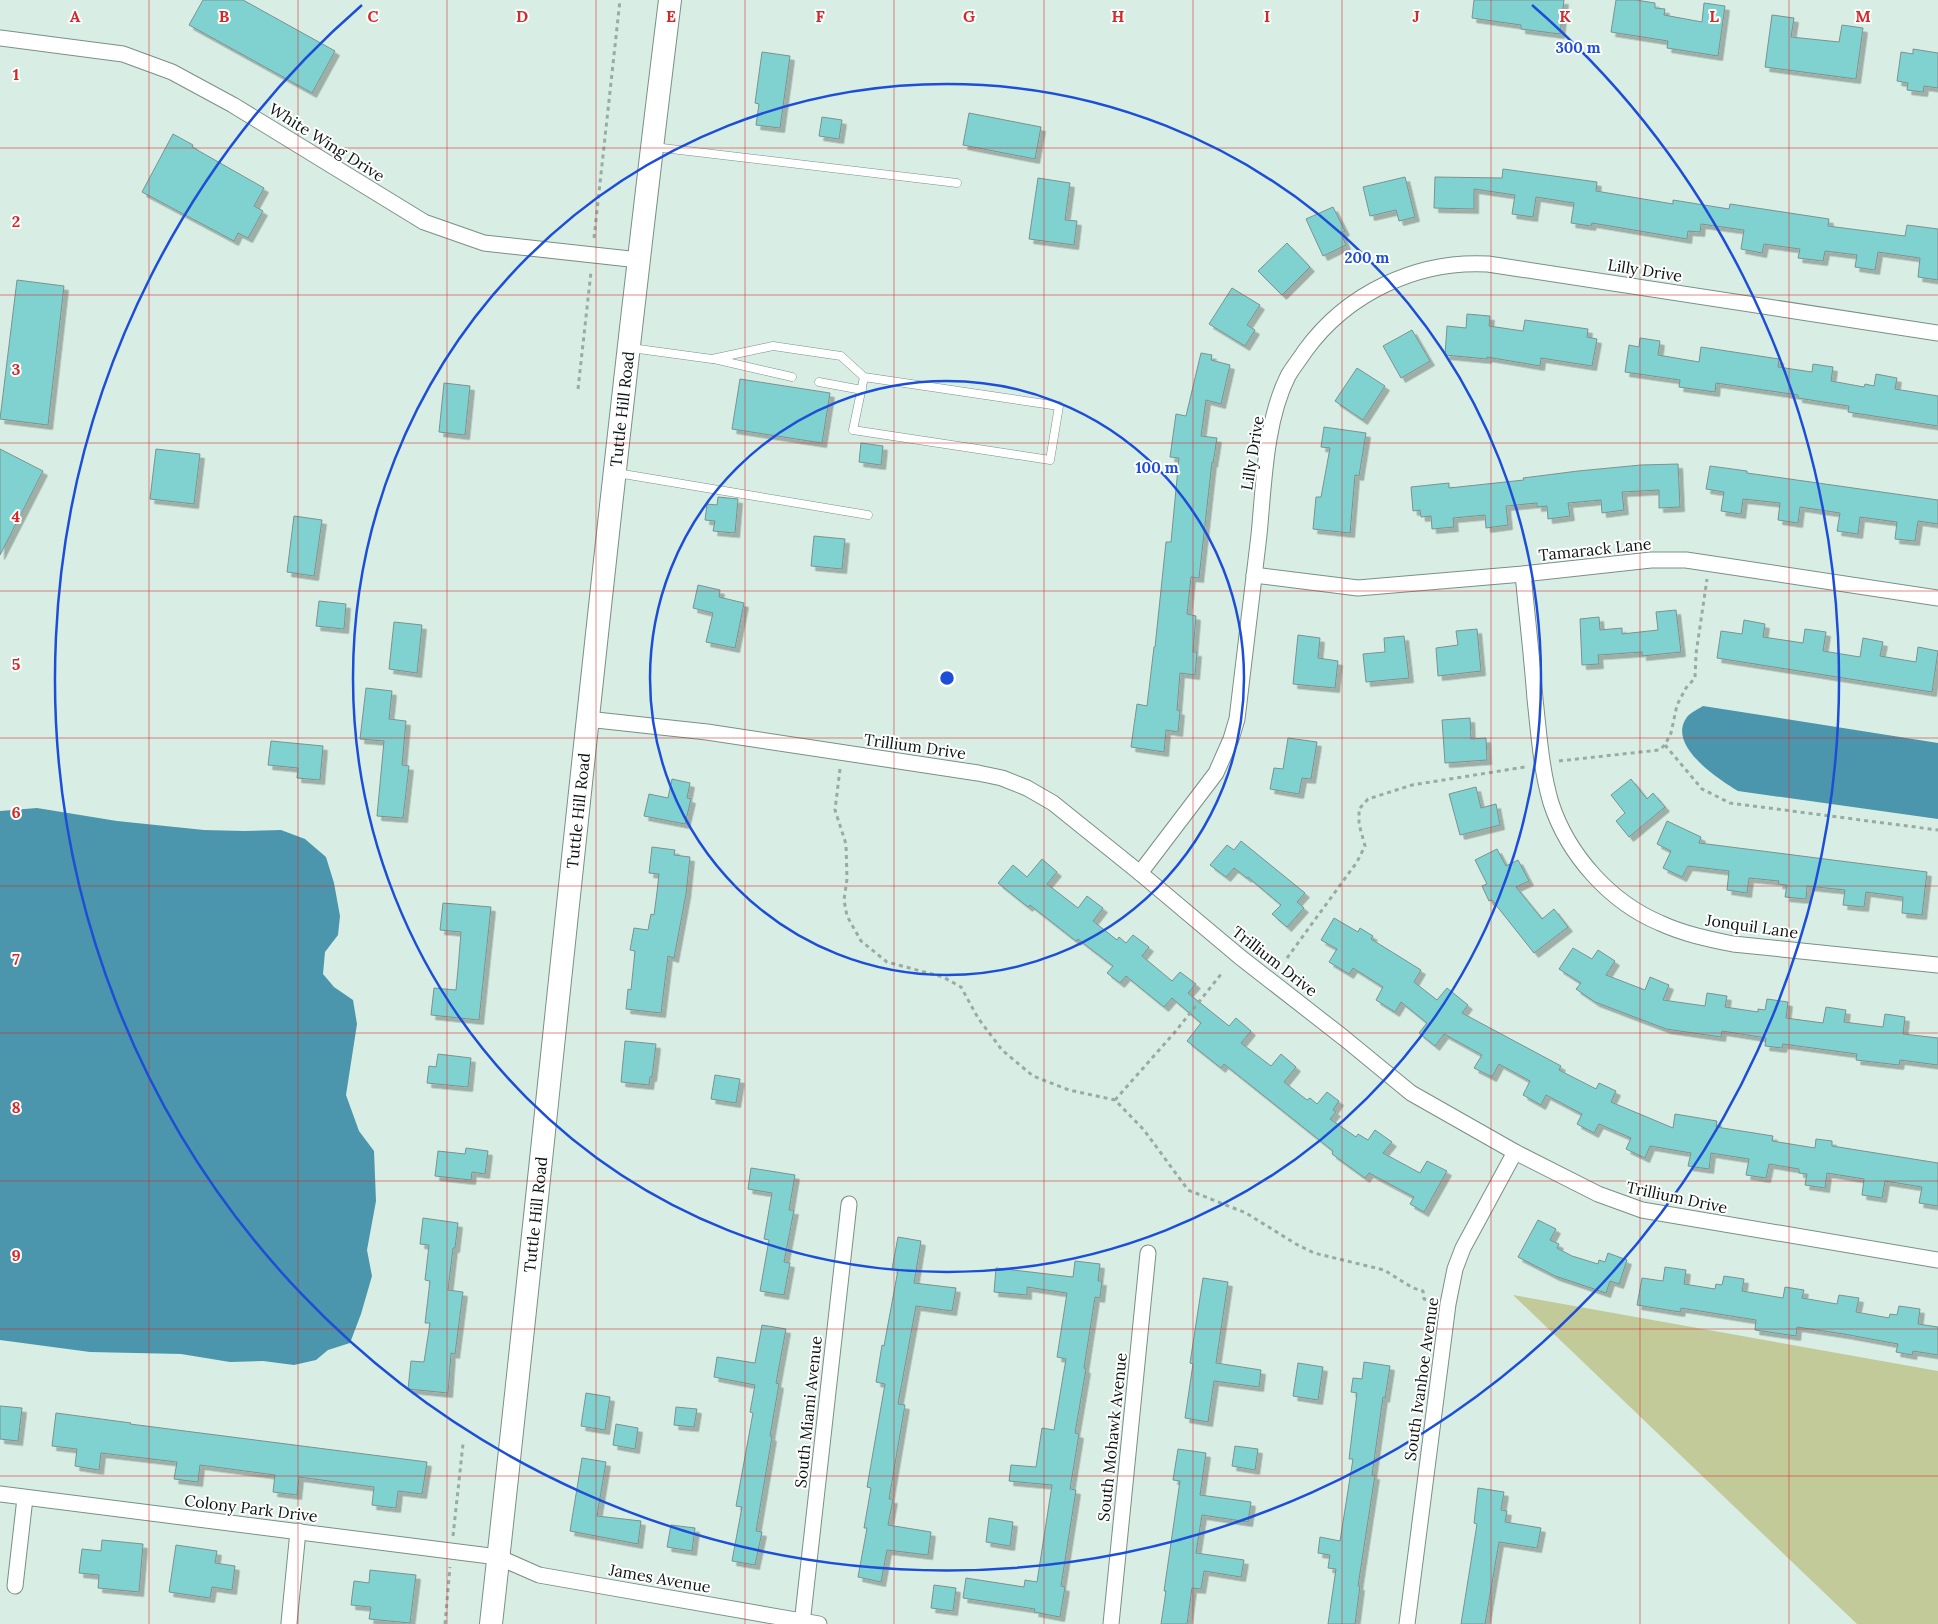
<svg xmlns="http://www.w3.org/2000/svg" width="1938" height="1624" viewBox="0 0 1938 1624" font-family="Lora,serif">
<defs>
<filter id="shadow"><feDropShadow dx="4.5" dy="4.5" stdDeviation="0" flood-color="#0004"/></filter>
</defs>
<rect width="100%" height="100%" fill="#d8eee4"/>
<polygon fill="#c3ca99" points="1513,1295 1938,1371 1938,1624 1857,1624"/>
<g fill="#4b96ac">
<path d="M1703 706 1938 743V819L1738 791C1718 779 1666 745 1687 717 1690 713 1698 709 1703 706Z"/>
<polygon points="37,808 117,821 204,830 244,831 281,830 305,839 326,857 334,883 340,916 338,935 325,952 323,974 334,987 353,1000 357,1024 346,1095 359,1131 374,1151 376,1201 367,1250 372,1276 361,1314 350,1343 328,1350 316,1360 294,1365 263,1361 230,1362 181,1354 90,1352 0,1340 0,811"/>
</g>
<g fill="#80d2d0" stroke="#7a9291" filter="url(#shadow)">
<polygon points="203,0 243,0 335,51 312,93 189,25"/>
<polygon points="1474,0 1564,0 1560,34 1521,29 1521,25 1472,18"/>
<polygon points="1616,0 1636,0 1655,3 1655,8 1665,9 1664,15 1702,22 1704,3 1725,6 1718,56 1667,48 1668,41 1611,32"/>
<polygon points="1772,15 1794,18 1791,37 1839,42 1842,25 1863,28 1856,79 1765,67"/>
<polygon points="1913,49 1938,53 1938,88 1924,86 1923,92 1907,90 1908,83 1897,81 1901,52 1913,54"/>
<polygon points="762,52 790,56 780,128 756,125 759,104 755,103"/>
<polygon points="969,113 1041,127 1035,159 963,145"/>
<polygon points="822,117 842,120 839,139 819,136"/>
<polygon points="173,134 193,145 192,147 264,188 254,206 263,211 248,238 238,233 234,241 142,192"/>
<polygon points="1503,169 1597,182 1596,191 1673,204 1673,200 1729,209 1730,204 1829,219 1828,226 1905,236 1907,225 1938,229 1938,280 1918,277 1920,258 1878,252 1875,270 1855,267 1857,255 1825,251 1823,261 1798,258 1800,249 1764,244 1762,253 1741,249 1744,230 1701,224 1700,232 1688,231 1687,239 1592,223 1591,226 1571,223 1574,203 1536,197 1533,217 1512,214 1515,195 1474,189 1474,209 1434,208 1435,177 1502,178"/>
<polygon points="1405,177 1415,217 1399,221 1396,210 1370,216 1363,187"/>
<polygon points="1038,178 1070,183 1065,220 1077,221 1074,245 1029,239"/>
<polygon points="1333,207 1345,231 1341,233 1346,245 1323,256 1306,219"/>
<polygon points="1287,243 1310,267 1282,295 1258,271"/>
<polygon points="17,280 64,286 48,425 0,419"/>
<polygon points="1232,288 1260,305 1247,325 1255,330 1245,346 1209,324"/>
<polygon points="1467,314 1490,316 1489,326 1523,331 1525,320 1588,329 1587,337 1597,339 1592,366 1541,358 1540,366 1487,357 1487,359 1445,355 1447,326 1466,328"/>
<polygon points="1412,330 1430,361 1401,378 1383,346"/>
<polygon points="1640,338 1660,341 1658,355 1699,362 1701,347 1779,359 1778,367 1812,372 1813,364 1833,367 1831,381 1864,387 1865,384 1874,386 1876,374 1897,378 1895,389 1938,396 1938,426 1848,412 1849,406 1798,398 1798,395 1716,383 1715,392 1679,387 1680,380 1625,372 1629,345 1639,347"/>
<polygon points="1201,353 1212,355 1211,360 1230,365 1221,404 1206,400 1201,436 1217,438 1213,463 1212,462 1199,578 1191,577 1187,614 1196,616 1193,652 1197,652 1195,675 1180,673 1177,710 1180,711 1178,732 1166,730 1164,752 1131,747 1137,704 1147,706 1154,647 1155,647 1166,542 1171,542 1179,458 1170,457 1176,414 1186,416"/>
<polygon points="1357,368 1385,386 1363,420 1335,401"/>
<polygon points="740,379 830,393 822,443 732,429"/>
<polygon points="444,383 470,386 465,435 439,432"/>
<polygon points="1324,427 1366,433 1359,476 1355,475 1350,533 1313,529 1316,497 1321,497 1330,448 1321,447"/>
<polygon points="861,443 883,446 881,465 859,462"/>
<polygon points="0,449 43,471 0,555"/>
<polygon points="156,449 200,454 194,504 150,499"/>
<polygon points="1678,464 1680,507 1659,508 1659,490 1622,492 1624,510 1602,513 1601,500 1568,503 1570,516 1548,519 1547,506 1537,507 1537,503 1506,506 1508,525 1486,528 1485,515 1453,518 1454,527 1432,529 1431,516 1421,517 1420,510 1413,511 1411,487 1449,483 1449,488 1524,480 1523,478 1578,471 1641,465"/>
<polygon points="1710,466 1747,471 1747,473 1938,500 1938,524 1918,521 1915,541 1895,539 1897,522 1860,517 1858,534 1837,531 1840,513 1800,507 1798,523 1778,520 1780,503 1743,499 1741,514 1721,511 1724,492 1706,489"/>
<polygon points="718,497 738,499 735,533 713,531 715,521 705,520 707,504 717,505"/>
<polygon points="294,516 322,520 314,576 287,572"/>
<polygon points="814,536 845,539 842,569 811,566"/>
<polygon points="698,585 720,590 719,597 744,603 735,648 706,642 713,613 693,608"/>
<polygon points="319,601 346,604 344,629 316,626"/>
<polygon points="1676,610 1681,652 1642,656 1642,652 1598,655 1599,664 1582,665 1580,619 1599,617 1600,630 1622,628 1622,634 1658,630 1656,612"/>
<polygon points="1744,620 1765,624 1763,637 1803,643 1805,629 1826,632 1823,651 1860,657 1863,638 1883,642 1880,656 1916,662 1918,647 1938,651 1932,692 1717,658 1721,631 1742,634"/>
<polygon points="394,622 422,625 417,673 389,669"/>
<polygon points="1477,629 1481,671 1438,676 1436,648 1458,645 1456,631"/>
<polygon points="1298,635 1320,638 1318,658 1338,661 1335,688 1293,684"/>
<polygon points="1404,636 1409,678 1366,682 1363,654 1385,652 1384,638"/>
<polygon points="366,688 392,691 389,719 406,721 402,765 409,766 403,818 377,816 384,741 360,739"/>
<polygon points="1470,718 1471,739 1486,738 1487,760 1445,763 1442,720"/>
<polygon points="1288,738 1317,742 1311,779 1302,778 1299,794 1270,789 1274,768 1283,769"/>
<polygon points="271,741 323,746 320,780 297,778 298,768 268,765"/>
<polygon points="672,779 690,783 687,798 691,799 685,824 644,816 649,794 668,798"/>
<polygon points="1631,779 1647,799 1653,793 1665,807 1629,837 1616,821 1625,813 1611,795"/>
<polygon points="1476,787 1481,808 1496,804 1500,825 1460,835 1449,794"/>
<polygon points="1667,821 1701,837 1699,843 1927,872 1922,915 1902,913 1903,897 1866,892 1864,907 1843,905 1845,890 1807,886 1806,899 1785,897 1787,885 1778,884 1779,881 1749,878 1747,893 1727,890 1729,871 1688,866 1682,877 1663,868 1671,851 1657,844"/>
<polygon points="1241,841 1305,893 1297,902 1304,908 1287,927 1272,914 1281,905 1248,877 1247,878 1234,868 1226,877 1210,865 1227,845 1234,850"/>
<polygon points="652,847 675,850 674,855 690,857 686,894 674,958 668,956 661,1013 626,1009 628,989 631,990 635,951 630,950 634,928 648,930 651,914 654,915 657,892 659,874 649,873"/>
<polygon points="1497,849 1506,866 1518,860 1529,881 1516,887 1542,919 1554,909 1568,927 1534,953 1492,900 1489,901 1482,886 1487,884 1475,860"/>
<polygon points="1042,859 1057,872 1047,884 1078,908 1087,896 1103,908 1093,921 1117,940 1119,937 1126,943 1133,935 1149,947 1142,956 1172,981 1180,972 1196,984 1188,993 1229,1026 1236,1018 1251,1031 1241,1043 1271,1066 1281,1054 1296,1067 1284,1082 1307,1100 1310,1098 1317,1104 1327,1092 1339,1101 1333,1110 1336,1112 1330,1119 1356,1137 1358,1134 1368,1140 1375,1130 1392,1142 1383,1153 1420,1173 1427,1161 1447,1171 1424,1212 1410,1204 1414,1197 1369,1173 1365,1178 1332,1154 1333,1151 1224,1064 1221,1068 1187,1041 1201,1023 1172,998 1164,1007 1126,976 1120,983 1107,973 1113,966 1078,939 1076,941 1030,905 1028,907 998,883 1013,865 1027,877"/>
<polygon points="443,903 491,907 479,1020 431,1015 434,988 456,990 458,969 461,932 440,930"/>
<polygon points="1334,918 1358,932 1360,928 1373,936 1371,939 1421,970 1414,982 1437,1000 1447,988 1468,1005 1462,1013 1561,1066 1559,1070 1596,1089 1599,1083 1616,1091 1611,1102 1673,1128 1675,1114 1717,1121 1716,1127 1773,1136 1772,1141 1815,1148 1816,1139 1832,1141 1832,1146 1938,1163 1938,1206 1919,1203 1922,1187 1885,1181 1882,1198 1862,1195 1864,1179 1827,1173 1825,1188 1805,1185 1807,1174 1799,1173 1799,1169 1769,1164 1766,1178 1746,1175 1749,1159 1711,1153 1709,1169 1688,1166 1691,1153 1650,1146 1645,1158 1626,1149 1631,1138 1599,1124 1594,1133 1577,1124 1582,1114 1546,1095 1541,1105 1523,1095 1530,1081 1499,1064 1492,1077 1474,1068 1482,1055 1444,1034 1435,1046 1419,1033 1427,1023 1401,1002 1395,1012 1376,1000 1383,987 1353,968 1349,974 1329,962 1337,949 1321,940"/>
<polygon points="1573,948 1592,959 1598,950 1615,961 1606,975 1645,990 1650,977 1669,985 1663,1000 1705,1006 1707,993 1727,996 1725,1007 1758,1012 1758,1009 1765,1010 1767,999 1788,1002 1786,1018 1823,1023 1826,1007 1846,1010 1844,1022 1883,1027 1885,1014 1905,1017 1903,1034 1938,1038 1938,1065 1900,1060 1899,1065 1856,1060 1857,1054 1783,1044 1782,1048 1765,1046 1766,1038 1722,1031 1721,1037 1666,1029 1595,1002 1576,989 1581,983 1559,969"/>
<polygon points="625,1041 656,1044 652,1077 650,1077 649,1085 621,1082"/>
<polygon points="438,1054 471,1058 468,1087 427,1083 429,1066 436,1067"/>
<polygon points="715,1075 740,1079 736,1103 711,1099"/>
<polygon points="466,1148 488,1151 485,1174 472,1172 471,1180 435,1176 438,1151 465,1154"/>
<polygon points="751,1168 795,1175 789,1210 794,1210 784,1262 790,1263 784,1295 760,1291 769,1240 764,1239 772,1193 748,1189"/>
<polygon points="423,1218 458,1223 455,1248 453,1248 448,1290 463,1292 455,1354 451,1353 448,1393 408,1389 411,1361 424,1362 430,1323 425,1323 430,1281 425,1280 429,1245 420,1244"/>
<polygon points="1538,1220 1556,1229 1550,1240 1559,1244 1557,1248 1572,1256 1598,1264 1599,1260 1605,1262 1608,1253 1627,1260 1619,1284 1610,1281 1606,1293 1555,1276 1518,1257"/>
<polygon points="898,1237 921,1241 914,1283 956,1288 952,1311 916,1306 898,1404 905,1405 889,1499 893,1499 888,1525 931,1532 928,1555 887,1550 881,1582 858,1577 867,1528 864,1528 871,1488 867,1487 885,1384 876,1382 882,1345 884,1346 898,1270 892,1269"/>
<polygon points="1075,1261 1100,1264 1098,1281 1102,1281 1100,1298 1095,1297 1084,1368 1086,1369 1075,1433 1079,1434 1070,1489 1076,1490 1061,1586 1065,1587 1060,1617 1034,1612 1035,1609 963,1598 966,1578 1024,1587 1025,1580 1037,1582 1052,1485 1009,1481 1011,1465 1036,1467 1042,1428 1054,1430 1066,1359 1057,1357 1067,1293 1027,1287 1027,1295 994,1292 996,1268 1073,1277"/>
<polygon points="1665,1267 1686,1270 1684,1284 1715,1289 1716,1284 1722,1285 1724,1276 1744,1279 1742,1291 1783,1298 1785,1287 1804,1290 1802,1298 1837,1304 1839,1295 1859,1298 1856,1312 1889,1318 1890,1314 1897,1315 1899,1306 1920,1309 1918,1324 1938,1327 1938,1355 1913,1351 1912,1355 1896,1352 1898,1344 1844,1334 1797,1327 1796,1336 1755,1330 1756,1320 1681,1308 1680,1312 1637,1305 1642,1278 1663,1281"/>
<polygon points="1203,1278 1228,1282 1216,1363 1261,1370 1259,1387 1214,1381 1208,1422 1185,1418 1193,1364 1190,1363"/>
<polygon points="762,1325 786,1329 776,1383 779,1384 770,1436 772,1437 756,1531 762,1532 755,1565 732,1561 742,1507 736,1506 753,1413 750,1412 755,1385 714,1377 717,1357 755,1363"/>
<polygon points="1364,1362 1390,1366 1385,1398 1383,1397 1372,1475 1375,1475 1358,1586 1360,1586 1355,1624 1328,1624 1336,1569 1328,1568 1330,1555 1318,1553 1320,1537 1340,1541 1353,1459 1349,1459 1357,1393 1351,1392 1353,1378 1362,1379"/>
<polygon points="1298,1363 1323,1367 1318,1400 1293,1396"/>
<polygon points="586,1393 610,1397 605,1430 581,1426"/>
<polygon points="0,1406 22,1408 18,1441 0,1439"/>
<polygon points="676,1407 697,1409 694,1427 674,1425"/>
<polygon points="56,1413 131,1423 130,1424 427,1462 422,1494 398,1491 396,1508 372,1505 374,1487 299,1477 297,1495 273,1492 275,1475 200,1465 198,1482 174,1479 177,1462 101,1453 99,1470 75,1466 77,1449 52,1446"/>
<polygon points="616,1424 638,1428 635,1449 613,1445"/>
<polygon points="1235,1446 1258,1449 1255,1470 1232,1466"/>
<polygon points="1178,1449 1206,1453 1200,1495 1251,1502 1248,1522 1202,1515 1196,1553 1244,1560 1241,1577 1204,1571 1201,1589 1192,1588 1187,1624 1161,1624 1166,1591 1164,1591 1180,1481 1173,1480"/>
<polygon points="582,1458 606,1462 597,1516 641,1521 638,1544 570,1531"/>
<polygon points="1478,1488 1504,1492 1501,1510 1507,1511 1505,1522 1541,1528 1537,1548 1499,1542 1485,1624 1461,1624 1477,1524 1474,1523"/>
<polygon points="989,1518 1013,1522 1010,1546 986,1542"/>
<polygon points="671,1525 695,1528 692,1551 667,1547"/>
<polygon points="102,1540 143,1544 139,1592 98,1588 99,1575 79,1573 82,1549 101,1551"/>
<polygon points="176,1545 217,1551 215,1563 235,1566 232,1590 212,1587 210,1598 169,1592"/>
<polygon points="370,1570 416,1575 410,1623 369,1619 371,1607 351,1605 354,1581 369,1583"/>
<polygon points="934,1585 956,1588 953,1611 931,1608"/>
</g>
<g fill="none" stroke-linecap="round" stroke-linejoin="round">
<defs>
<g id="service">
<polyline points="654,147 957,183"/>
<polyline points="631,348 712,359 773,346 841,356 864,377 1059,406 1050,460 853,430 864,377"/>
<polyline points="714,359 792,377"/>
<polyline points="819,382 862,390"/>
<polyline points="617,473 868,515"/>
</g>
<g id="minor">
<polyline points="0,38 123,54 172,72 233,105 424,222 484,243 639,260"/>
<path d="M1523 574C1527 616 1532 657 1535 699 1539 734 1541 769 1551 803 1568 855 1610 902 1660 923 1684 934 1708 939 1733 944L1938 965"/>
<polyline points="1254,575 1358,588 1523,574 1651,560 1686,560 1938,598"/>
<polyline points="587,719 707,732 978,773 1002,778 1027,788 1053,803 1140,873 1240,957 1344,1038 1411,1093 1515,1152 1598,1194 1642,1210 1938,1260"/>
<path d="M1140 873 1216 773 1231 739 1237 719C1244 657 1252 596 1259 535 1264 484 1265 422 1288 376 1293 367 1300 359 1305 351 1347 293 1417 260 1488 264L1938 333"/>
<polyline points="0,1494 498,1557 539,1575 819,1624"/>
<polyline points="15,1586 25,1498"/>
<polyline points="289,1623 298,1531"/>
<polyline points="802,1624 849,1204"/>
<polyline points="1111,1624 1148,1253"/>
<polyline points="1407,1624 1448,1304 1455,1269 1463,1248 1515,1152"/>
</g>
<g id="secondary">
<path id="s1" d="M491 1624C551 1083 603 540 670 0"/>
</g>
</defs>
<use href="#service" stroke="#7a8f86" stroke-width="9"/>
<use href="#minor" stroke="#7a8f86" stroke-width="17"/>
<use href="#secondary" stroke="#7a8f86" stroke-width="24"/>
<g stroke="#99aba3" stroke-width="3" stroke-dasharray="4 4" stroke-linecap="butt">
<polyline points="594,238 620,0"/>
<polyline points="578,389 591,272"/>
<polyline points="1665,745 1702,789 1730,803 1938,830"/>
<polyline points="1559,761 1659,750 1665,745 1671,733 1677,705 1686,688 1695,678 1696,654 1707,579"/>
<polyline points="840,769 835,810 846,844 847,879 844,900 847,916 861,941 887,962 943,977 961,987 978,1018 1002,1050 1033,1076 1069,1090 1115,1100 1144,1130 1188,1190 1246,1213 1296,1244 1314,1253 1384,1270 1413,1288 1423,1291 1424,1299 1432,1301"/>
<polyline points="1287,958 1357,862 1365,846 1359,824 1359,809 1368,799 1412,785 1525,767"/>
<polyline points="1115,1100 1175,1032 1222,973"/>
<polyline points="453,1536 463,1444"/>
<polyline points="445,1624 450,1567"/>
</g>
<use href="#service" stroke="#fff" stroke-width="8"/>
<use href="#minor" stroke="#fff" stroke-width="15"/>
<use href="#secondary" stroke="#fff" stroke-width="22"/>
</g>
<path fill="none" stroke="#d62828" stroke-width="1" stroke-opacity="0.55" d="M149 0V1624M298 0V1624M447 0V1624M596 0V1624M745 0V1624M894 0V1624M1044 0V1624M1193 0V1624M1342 0V1624M1491 0V1624M1640 0V1624M1789 0V1624M0 148H1938M0 295H1938M0 443H1938M0 591H1938M0 738H1938M0 886H1938M0 1033H1938M0 1181H1938M0 1329H1938M0 1476H1938"/>
<g fill="none" stroke="#1d4ed8" stroke-width="2.5">
<circle cx="947" cy="678" r="297"/>
<circle cx="947" cy="678" r="594"/>
<path d="M1532 5A892 892 0 1 1 362 5"/>
</g>
<g text-anchor="middle" dominant-baseline="central" stroke-width="4" stroke-linejoin="round" paint-order="stroke">
<g font-size="16" fill="#0c1411" stroke="#fff">
<text transform="translate(327 142) rotate(32)">White Wing Drive</text>
<text transform="translate(1645 270) rotate(9)">Lilly Drive</text>
<text stroke="none"><textPath href="#s1" startOffset="1222">Tuttle Hill Road</textPath></text>
<text transform="translate(1252 453) rotate(-81)">Lilly Drive</text>
<text transform="translate(1595 549) rotate(-6)">Tamarack Lane</text>
<text transform="translate(915 746) rotate(8)">Trillium Drive</text>
<text stroke="none"><textPath href="#s1" startOffset="818">Tuttle Hill Road</textPath></text>
<text transform="translate(1752 926) rotate(8)">Jonquil Lane</text>
<text transform="translate(1275 961) rotate(38)">Trillium Drive</text>
<text transform="translate(1677 1197) rotate(12)">Trillium Drive</text>
<text stroke="none"><textPath href="#s1" startOffset="412">Tuttle Hill Road</textPath></text>
<text transform="translate(1421 1379) rotate(-82)">South Ivanhoe Avenue</text>
<text transform="translate(808 1412) rotate(-84)">South Miami Avenue</text>
<text transform="translate(1112 1437) rotate(-84)">South Mohawk Avenue</text>
<text transform="translate(251 1508) rotate(7)">Colony Park Drive</text>
<text transform="translate(660 1578) rotate(10)">James Avenue</text>
</g>
</g>
<g font-size="16" text-anchor="middle" font-weight="bold" fill="#d62828" stroke="#fff" stroke-width="4" stroke-linejoin="round" paint-order="stroke">
<text x="75" y="22">A</text>
<text x="224" y="22">B</text>
<text x="373" y="22">C</text>
<text x="522" y="22">D</text>
<text x="671" y="22">E</text>
<text x="820" y="22">F</text>
<text x="969" y="22">G</text>
<text x="1118" y="22">H</text>
<text x="1267" y="22">I</text>
<text x="1416" y="22">J</text>
<text x="1565" y="22">K</text>
<text x="1714" y="22">L</text>
<text x="1863" y="22">M</text>
<text x="16" y="80">1</text>
<text x="16" y="227">2</text>
<text x="16" y="375">3</text>
<text x="16" y="522">4</text>
<text x="16" y="670">5</text>
<text x="16" y="818">6</text>
<text x="16" y="965">7</text>
<text x="16" y="1113">8</text>
<text x="16" y="1261">9</text>
</g>
<circle cx="947" cy="678" r="8" fill="#1d4ed8" stroke="#fff" stroke-width="2.5"/>
<g font-size="15" text-anchor="middle" font-weight="bold" fill="#1d4ed8" stroke="#fff" stroke-width="4" stroke-linejoin="round" paint-order="stroke">
<text x="1578" y="53">300 m</text>
<text x="1367" y="263">200 m</text>
<text x="1157" y="473">100 m</text>
</g>
</svg>
